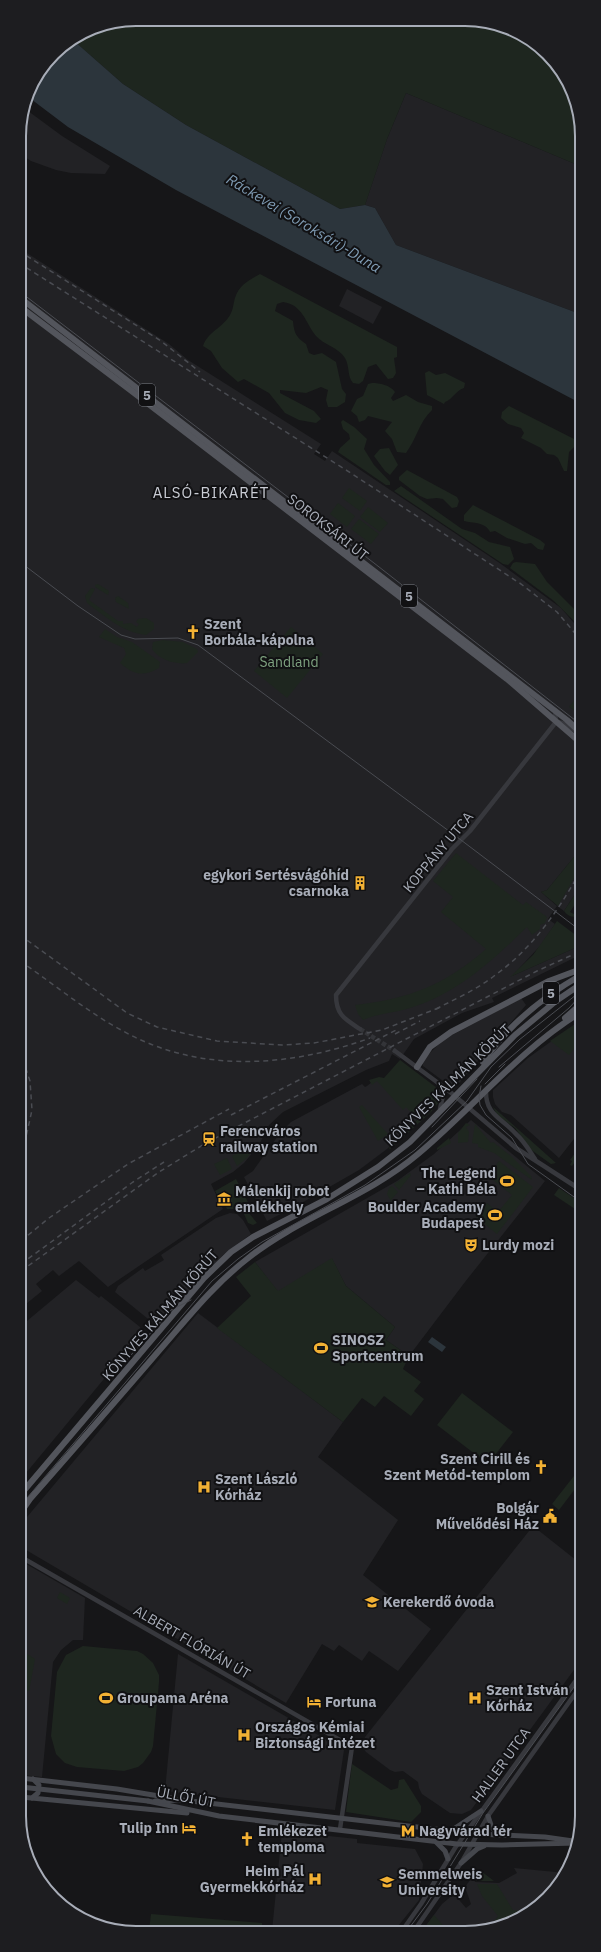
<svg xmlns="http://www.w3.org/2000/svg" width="601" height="1952" viewBox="0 0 601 1952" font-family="'IBM Plex Sans',sans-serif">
<rect width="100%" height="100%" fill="#161618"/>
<g fill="#222225">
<polygon points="406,93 580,166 580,314 396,245 375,208 365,205 387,139"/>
<polygon points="24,108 62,136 110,166 105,174 71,173 56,170 31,161 19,153 19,128"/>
<polygon points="19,248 169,344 188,360 321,444 314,454 325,461 332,451 501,564 561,608 580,630 580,693 570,707 580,714 581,844 574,857 547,890 541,892 557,906 581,866 581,885 564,911 557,906 548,919 555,924 540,946 512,976 575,948 578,956 492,998 494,1002 462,1013 414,1039 400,1059 392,1054 389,1061 366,1070 283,1112 269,1125 259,1145 244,1163 233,1172 211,1184 223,1209 108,1287 79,1261 59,1276 53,1270 36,1284 42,1291 21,1308"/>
<polygon points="347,289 382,307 373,324 339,306"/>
<polygon points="521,998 526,1005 454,1089 423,1066 422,1061 443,1040"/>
<polygon points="581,1020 581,1130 559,1158 511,1115 502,1112 495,1104 493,1097 493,1090 528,1058"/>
<polygon points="377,1078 399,1095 426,1111 387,1149 359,1170 298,1205 267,1221 244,1177 253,1171 280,1133 291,1122 362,1084 365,1087 367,1086"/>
<polygon points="471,1120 545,1181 465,1282 409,1356 386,1340 395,1327 346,1286 332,1259 278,1292 255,1262 397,1181 434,1154"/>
<polygon points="230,1213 237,1214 243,1220 251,1234 223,1255 158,1327 115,1292 118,1286 143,1268 145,1271 164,1260 161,1255 216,1218"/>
<polygon points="76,1280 99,1298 101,1296 140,1327 142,1333 21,1479 21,1326"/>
<polygon points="198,1313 343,1422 318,1457 398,1520 363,1575 431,1629 398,1671 369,1651 362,1661 339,1645 334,1651 322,1644 286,1703 21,1547 21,1527 27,1517"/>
<polygon points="533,1526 581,1564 582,1659 471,1810 462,1814 450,1813 422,1794 419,1788 418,1782 403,1771 395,1772 390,1770 366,1752 363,1748 365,1737"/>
<polygon points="21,1561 85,1598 83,1640 73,1640 61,1650 53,1662 42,1777 21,1775"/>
<polygon points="178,1654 344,1750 335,1810 165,1791"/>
<polygon points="282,1831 357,1839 357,1843 415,1849 423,1864 419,1900 394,1931 272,1931"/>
<polygon points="514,1868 566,1873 553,1893 523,1917 488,1931 422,1931 442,1904 454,1894 466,1908 471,1904 465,1887 473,1876 475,1882 499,1883 517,1873"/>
</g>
<g fill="#1e261f">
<polygon points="136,19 488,21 548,53 580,113 580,166 406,93 387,139 365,205 340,209 186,125 123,84 73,40 91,28"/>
<path d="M260 274 397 347V357L394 358 396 373 393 378 388 379 376 364 368 367 363 381 359 384 353 383C347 376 350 367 345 358 338 347 324 345 316 336 305 322 303 305 283 302L277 304 275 311 293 321C294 333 296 337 306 344L309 353 314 355 322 353 336 362 342 389 346 394 345 402 337 407H328L326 400 328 390 321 387 306 393 280 390V393L314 411 321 419 316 423 299 420 285 413 269 393 244 379 238 382 222 368 211 351 203 346C208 332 219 330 228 318 233 312 233 305 235 298 239 285 249 280 260 274Z"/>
<path d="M429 371 436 375 445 373 465 383 464 388C455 391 453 399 445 402L444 404 427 395 425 373Z"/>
<path d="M372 383C380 383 390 385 395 392L391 398 393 401 406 395 418 402 432 406V410C419 422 417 438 406 453L397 452 392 439 385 431 392 422 368 416 365 420 359 422 357 416 351 411 357 399 363 396 368 384Z"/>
<polygon points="509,406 580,442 580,448 574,447 569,452 567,471 564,471 558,458 554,455 547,454 541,448 521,438 524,433 521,428 508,424 501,418 502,412"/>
<polygon points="343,420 354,427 367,439 364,449 374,465 390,482 390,485 386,485 338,452 340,448 350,439 349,434 343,429 341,422"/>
<polygon points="389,448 398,465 390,475 385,471 374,456 380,449"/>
<polygon points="407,470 457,497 459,501 457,507 452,508 443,499 437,498 427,499 420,496 399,480 399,477"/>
<polygon points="401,486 462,529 475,533 489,542 510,547 514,559 508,565 503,564 394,491"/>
<polygon points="349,488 367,501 360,511 342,498"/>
<polygon points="338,503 355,516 347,527 330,514"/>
<path d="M473 505 540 540 545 544 543 550 538 549 531 543 525 544 507 538 495 531 490 532C486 522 472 523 464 521V515Z"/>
<polygon points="368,507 388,523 380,532 360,517"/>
<polygon points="359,519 379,534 371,544 351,529"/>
<polygon points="516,562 535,564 547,582 580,615 580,627 554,601 510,568 513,563"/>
<polygon points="98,584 109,591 108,595 95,587 95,585"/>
<path d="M91 588 95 589 89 600 118 621H123V624L131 623 137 627 139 624 136 622 138 619 146 618 154 623V629L146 635C122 632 106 617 87 603L85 596Z"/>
<polygon points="118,596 128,603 129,609 116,602 115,598"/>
<polygon points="291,627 323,654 287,698 254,671"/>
<path d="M105 629 117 637 132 642 156 659 160 662 159 668C143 677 134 675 120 663L126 654 124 648 99 637Z"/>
<path d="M163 640 183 642 197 649 198 652 187 663C176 665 158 659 152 649L153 642Z"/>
<polygon points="580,693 580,714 569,707"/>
<polygon points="581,844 581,866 558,906 541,892 547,890 574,857"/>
<path d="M456 853 523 905 526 902 547 917 545 923 540 925V929L532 935 527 927C493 960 457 994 410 1008 395 1013 379 1013 363 1020L358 1014 355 1005C409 999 445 985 486 949L441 912 453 897 433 881Z"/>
<path d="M581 885V895L570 912 576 915 581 914C575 919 568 917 564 911Z"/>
<polygon points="557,921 581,939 581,942 575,943 575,948 510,977 533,955"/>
<polygon points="581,1020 581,1040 569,1055 550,1041"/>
<polygon points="400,1060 437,1088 440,1101 430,1113 390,1149 389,1148 426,1111 424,1109 417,1115 412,1113 406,1107 403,1110 377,1081 372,1085 369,1080 379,1077 384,1078"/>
<polygon points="362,1105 388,1134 378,1141 359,1107"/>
<polygon points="493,1107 556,1163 551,1164 530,1149 515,1128 497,1115"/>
<polygon points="466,1123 470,1125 466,1127 469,1132 468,1142 458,1143 458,1133"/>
<polygon points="475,1124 491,1143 493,1142 511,1156 531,1176 532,1180 494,1153 478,1147 478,1144 472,1143"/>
<polygon points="449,1138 451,1143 437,1150 437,1148"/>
<polygon points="259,1142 247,1158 237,1166 232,1156"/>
<polygon points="581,1145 581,1154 572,1166 570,1165 572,1161 570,1160"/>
<polygon points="227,1158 232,1169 220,1175 214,1164"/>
<polygon points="499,1161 533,1187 497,1234 476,1217 487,1203 498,1212 512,1195 488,1176"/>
<polygon points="410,1173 411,1175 399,1190 394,1184"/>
<polygon points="236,1179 249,1204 241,1209 227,1209 225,1205 231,1202 225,1190 218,1196 215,1191"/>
<polygon points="392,1186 398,1192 391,1200 397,1209 401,1213 398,1215 387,1194 389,1188"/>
<polygon points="559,1188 581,1203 581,1213 554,1195"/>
<polygon points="248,1212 257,1223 253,1225 248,1223 244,1214"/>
<polygon points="332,1258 346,1286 395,1327 386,1340 409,1356 403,1369 421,1382 414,1391 424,1399 411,1416 384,1396 375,1407 362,1398 343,1422 217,1328 251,1296 236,1277 255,1262 278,1291"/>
<polygon points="462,1393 513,1432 488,1464 437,1425"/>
<polygon points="581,1467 581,1481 559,1510 552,1504"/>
<polygon points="60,1592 70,1598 67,1604 57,1598"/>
<polygon points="83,1646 137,1651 143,1654 153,1663 159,1675 159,1682 153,1746 151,1752 143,1763 138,1767 124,1771 77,1767 65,1763 56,1754 51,1736 57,1672 66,1655"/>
<polygon points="21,1650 35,1659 29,1691 21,1691"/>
<polygon points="352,1764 391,1790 398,1788 399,1780 404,1779 421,1806 421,1812 411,1822 346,1812"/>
<polygon points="481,1871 494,1881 476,1881 474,1877"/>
<polygon points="477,1884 497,1884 513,1910 530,1912 523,1917 487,1931 498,1916 482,1896"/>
<polygon points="151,1914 262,1923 262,1931 149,1931"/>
<polygon points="434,1915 448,1931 422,1931"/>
</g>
<g fill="#2c353c">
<polygon points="73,40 123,84 186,125 340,209 365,205 375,208 396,245 580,314 580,403 176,190 68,127 27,96 28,91 53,53"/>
<polygon points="432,1337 446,1347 442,1352 428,1342"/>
</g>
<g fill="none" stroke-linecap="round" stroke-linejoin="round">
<polyline stroke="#333438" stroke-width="4.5" stroke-dasharray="4.5 2" stroke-linecap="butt" points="360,1029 395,1051"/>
<g stroke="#37383d" stroke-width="4.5">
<polyline points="558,722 565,724 576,731"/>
<path d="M360 1029C345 1019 336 1015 336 995L452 849 470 831 556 722 555 710"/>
<polyline points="395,1051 449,1091 516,1148 581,1190"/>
<polyline points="440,1084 443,1095 440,1109"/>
<path d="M486 1090C485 1115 502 1118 516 1134 524 1141 529 1150 535 1159"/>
<polyline points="21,1557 352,1747 340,1829"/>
<polyline points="402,1931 421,1904 455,1848 582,1672"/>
<polyline points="414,1931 461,1863 488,1816 582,1684"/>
</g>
<g stroke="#45474d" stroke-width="5">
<polyline points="21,1778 117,1789 171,1798"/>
<polyline points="21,1797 187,1813"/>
<polyline points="32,1798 38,1793 39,1785 33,1779"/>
<polyline points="148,1801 219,1816 457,1844 502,1845 577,1843"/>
<polyline points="155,1801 182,1800 478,1834 545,1837 573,1841"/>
<polyline points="488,1816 492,1828 499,1835"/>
<polyline points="452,1830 481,1811"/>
<polyline points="436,1842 445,1851 448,1859"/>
<polyline points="461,1863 477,1849 484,1846"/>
</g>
<g stroke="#53555c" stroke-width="6">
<polyline points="19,297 567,720 581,733"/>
<polyline points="19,306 129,389 507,679 581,743"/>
<polyline points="565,1018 581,1004"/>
<path d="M483 1062C508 1025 543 997 581 975"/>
<polyline points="417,1067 430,1047 451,1032 549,981 581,969"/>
<polyline points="21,1494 204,1278 231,1252 253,1237 327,1199 378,1167 410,1142 515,1035 556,1001 581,984"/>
<path d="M21 1512 30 1499C72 1451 115 1402 157 1353 187 1319 211 1287 247 1259 299 1217 366 1198 418 1154 473 1108 519 1050 581 1012"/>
</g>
<g stroke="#4a4c52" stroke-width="1">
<polyline points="19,291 374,563 580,724"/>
<polyline points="20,562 78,606 121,635 135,639 178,638 198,645 461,840 581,931"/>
<polyline points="499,1067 569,1008 581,995"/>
<polyline points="485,1084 505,1064"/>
<polyline points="481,1086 479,1097 480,1105 486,1115 512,1138 528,1164 581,1202"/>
<polyline points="432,1127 477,1079"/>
<polyline points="123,1364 171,1310 191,1300"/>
<polyline points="21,1505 212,1281 238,1259 262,1242 365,1185 415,1150 467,1101 491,1067 519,1040 581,991"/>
<polyline points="407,1931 427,1904 483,1813 582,1676"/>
</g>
<g stroke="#4a4c52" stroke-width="1.5" stroke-dasharray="5 4" stroke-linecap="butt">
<polyline points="19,251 161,341 200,372"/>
<polyline points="19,263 346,470 521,584 557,612 580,639"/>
<polyline points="20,935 127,1013 157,1027 217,1041 282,1045 314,1043 382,1030 441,1007"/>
<path d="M20 961C54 984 87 1012 123 1031 200 1074 290 1067 370 1038"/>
<path d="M436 1009C455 999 476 990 494 976 532 949 559 910 581 870"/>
<polyline points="395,1034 420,1021"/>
<polyline points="20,1051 30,1081 32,1110 20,1164"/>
<polyline points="20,1070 24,1095 20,1132"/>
<polyline points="231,1115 398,1029"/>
<polyline points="21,1241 49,1218 128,1164 229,1109"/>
<polyline points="21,1264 133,1182 164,1162"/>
<polyline points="21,1271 159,1172 206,1143 537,971 581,951"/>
</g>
<polyline stroke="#45474d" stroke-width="5" points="21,1787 148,1801"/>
</g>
<defs>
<symbol id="church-bare" viewBox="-9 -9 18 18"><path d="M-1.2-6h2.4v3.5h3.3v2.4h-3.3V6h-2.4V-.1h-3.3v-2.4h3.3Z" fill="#f2b134" stroke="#111113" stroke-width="2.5" paint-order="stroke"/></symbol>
<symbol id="building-bare" viewBox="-9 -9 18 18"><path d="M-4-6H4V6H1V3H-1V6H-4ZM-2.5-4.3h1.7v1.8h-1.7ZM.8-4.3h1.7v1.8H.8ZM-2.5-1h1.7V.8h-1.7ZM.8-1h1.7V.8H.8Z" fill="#f2b134" stroke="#111113" stroke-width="2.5" paint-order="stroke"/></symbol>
<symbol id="station-bare" viewBox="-9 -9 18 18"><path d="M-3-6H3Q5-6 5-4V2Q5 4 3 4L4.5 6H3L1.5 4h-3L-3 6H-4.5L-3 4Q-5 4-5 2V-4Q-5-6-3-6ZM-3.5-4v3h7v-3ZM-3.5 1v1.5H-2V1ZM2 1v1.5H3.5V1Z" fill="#f2b134" stroke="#111113" stroke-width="2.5" paint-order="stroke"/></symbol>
<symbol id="stadium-bare" viewBox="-9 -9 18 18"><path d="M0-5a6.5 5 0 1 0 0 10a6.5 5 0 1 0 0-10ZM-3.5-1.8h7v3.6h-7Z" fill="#f2b134" stroke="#111113" stroke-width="2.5" paint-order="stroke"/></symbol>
<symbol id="museum-bare" viewBox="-9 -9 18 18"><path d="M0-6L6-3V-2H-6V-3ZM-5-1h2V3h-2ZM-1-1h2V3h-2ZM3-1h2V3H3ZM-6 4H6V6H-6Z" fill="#f2b134" stroke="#111113" stroke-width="2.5" paint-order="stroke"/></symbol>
<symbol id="theatre-bare" viewBox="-9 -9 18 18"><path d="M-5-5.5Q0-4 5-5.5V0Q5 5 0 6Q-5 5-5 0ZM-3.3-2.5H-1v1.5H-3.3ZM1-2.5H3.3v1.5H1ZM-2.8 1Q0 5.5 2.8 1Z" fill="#f2b134" stroke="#111113" stroke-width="2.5" paint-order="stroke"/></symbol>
<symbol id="hospital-bare" viewBox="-9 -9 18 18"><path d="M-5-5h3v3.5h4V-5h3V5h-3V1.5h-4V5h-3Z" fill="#f2b134" stroke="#111113" stroke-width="2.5" paint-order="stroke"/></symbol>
<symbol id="civic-bare" viewBox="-9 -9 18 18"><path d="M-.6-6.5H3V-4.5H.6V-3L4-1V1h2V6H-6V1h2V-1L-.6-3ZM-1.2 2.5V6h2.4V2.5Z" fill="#f2b134" stroke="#111113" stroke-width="2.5" paint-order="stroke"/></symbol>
<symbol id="school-bare" viewBox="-9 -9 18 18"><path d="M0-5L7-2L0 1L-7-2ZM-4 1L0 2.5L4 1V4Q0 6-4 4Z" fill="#f2b134" stroke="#111113" stroke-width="2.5" paint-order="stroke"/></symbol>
<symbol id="hotel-bare" viewBox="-9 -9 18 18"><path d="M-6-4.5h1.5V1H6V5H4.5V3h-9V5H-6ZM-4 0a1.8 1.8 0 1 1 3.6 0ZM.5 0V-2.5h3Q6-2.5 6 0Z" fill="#f2b134" stroke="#111113" stroke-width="2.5" paint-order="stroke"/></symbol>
<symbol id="metro-bare" viewBox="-9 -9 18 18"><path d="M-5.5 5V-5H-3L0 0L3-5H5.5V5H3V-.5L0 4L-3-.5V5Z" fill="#f2b134" stroke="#111113" stroke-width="2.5" paint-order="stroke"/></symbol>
<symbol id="university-bare" viewBox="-9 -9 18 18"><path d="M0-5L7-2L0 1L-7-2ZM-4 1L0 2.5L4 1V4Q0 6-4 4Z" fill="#f2b134" stroke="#111113" stroke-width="2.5" paint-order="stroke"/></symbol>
</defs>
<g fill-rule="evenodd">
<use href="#church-bare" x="183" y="622" width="20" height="20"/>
<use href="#building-bare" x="350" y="873" width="20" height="20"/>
<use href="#station-bare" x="199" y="1129" width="20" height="20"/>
<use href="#stadium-bare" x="497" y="1171" width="20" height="20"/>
<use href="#museum-bare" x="214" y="1189" width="20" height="20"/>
<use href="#stadium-bare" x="485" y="1205" width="20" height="20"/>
<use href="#theatre-bare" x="461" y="1235" width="20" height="20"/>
<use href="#stadium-bare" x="311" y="1338" width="20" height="20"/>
<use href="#church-bare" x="531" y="1457" width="20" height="20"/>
<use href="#hospital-bare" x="194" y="1477" width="20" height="20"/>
<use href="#civic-bare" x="540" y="1506" width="20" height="20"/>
<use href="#school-bare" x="362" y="1592" width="20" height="20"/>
<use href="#stadium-bare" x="96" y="1688" width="20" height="20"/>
<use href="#hospital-bare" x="465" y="1688" width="20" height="20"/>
<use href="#hotel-bare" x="304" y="1692" width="20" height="20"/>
<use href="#hospital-bare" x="234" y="1725" width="20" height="20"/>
<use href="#hotel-bare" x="179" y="1818" width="20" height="20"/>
<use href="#metro-bare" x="398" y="1821" width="20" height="20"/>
<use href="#church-bare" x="237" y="1829" width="20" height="20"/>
<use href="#hospital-bare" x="305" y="1869" width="20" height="20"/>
<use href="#university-bare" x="377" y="1872" width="20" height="20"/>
</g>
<g text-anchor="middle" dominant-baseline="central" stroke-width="4" stroke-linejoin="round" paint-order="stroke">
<g fill="#111113" stroke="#7b7e86" stroke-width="1">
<rect x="139" y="384" width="16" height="22" rx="3"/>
<rect x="401" y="585" width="16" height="22" rx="3"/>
<rect x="543" y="982" width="16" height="22" rx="3"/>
</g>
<g font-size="13" font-weight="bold" fill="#a8adb8">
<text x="147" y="395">5</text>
<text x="409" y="596">5</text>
<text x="551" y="993">5</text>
</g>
<g font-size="14" fill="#a8adb8" stroke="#111113">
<text transform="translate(328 527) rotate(38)">SOROKSÁRI ÚT</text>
<text transform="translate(438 852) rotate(-50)">KOPPÁNY UTCA</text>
<text transform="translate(448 1085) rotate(-44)">KÖNYVES KÁLMÁN KÖRÚT</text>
<text transform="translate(160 1315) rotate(-49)">KÖNYVES KÁLMÁN KÖRÚT</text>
<text transform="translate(192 1642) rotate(30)">ALBERT FLÓRIÁN ÚT</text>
<text transform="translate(501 1765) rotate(-54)">HALLER UTCA</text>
<text transform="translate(186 1797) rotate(11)">ÜLLŐI ÚT</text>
</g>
<g font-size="14" font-weight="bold" fill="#a8adb8" stroke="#111113" text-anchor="start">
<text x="204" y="624">Szent<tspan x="204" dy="16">Borbála-kápolna</tspan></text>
<text x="349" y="875" text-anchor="end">egykori Sertésvágóhíd<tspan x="349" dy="16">csarnoka</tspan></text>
<text x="220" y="1131">Ferencváros<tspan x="220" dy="16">railway station</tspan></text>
<text x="496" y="1173" text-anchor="end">The Legend<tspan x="496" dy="16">– Kathi Béla</tspan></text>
<text x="235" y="1191">Málenkij robot<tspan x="235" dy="16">emlékhely</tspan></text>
<text x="484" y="1207" text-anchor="end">Boulder Academy<tspan x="484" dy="16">Budapest</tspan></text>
<text x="482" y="1245">Lurdy mozi</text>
<text x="332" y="1340">SINOSZ<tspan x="332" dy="16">Sportcentrum</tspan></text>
<text x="530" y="1459" text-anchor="end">Szent Cirill és<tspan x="530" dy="16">Szent Metód-templom</tspan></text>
<text x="215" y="1479">Szent László<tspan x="215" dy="16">Kórház</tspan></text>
<text x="539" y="1508" text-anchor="end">Bolgár<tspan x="539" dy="16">Művelődési Ház</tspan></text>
<text x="383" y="1602">Kerekerdő óvoda</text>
<text x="486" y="1690">Szent István<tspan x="486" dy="16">Kórház</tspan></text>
<text x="117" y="1698">Groupama Aréna</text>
<text x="325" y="1702">Fortuna</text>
<text x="255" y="1727">Országos Kémiai<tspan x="255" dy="16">Biztonsági Intézet</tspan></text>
<text x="178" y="1828" text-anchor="end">Tulip Inn</text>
<text x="258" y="1831">Emlékezet<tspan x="258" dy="16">temploma</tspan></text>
<text x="419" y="1831">Nagyvárad tér</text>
<text x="304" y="1871" text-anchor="end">Heim Pál<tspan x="304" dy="16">Gyermekkórház</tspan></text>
<text x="398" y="1874">Semmelweis<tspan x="398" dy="16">University</tspan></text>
</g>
<g font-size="14" fill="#7fa381" stroke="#111113">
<text x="289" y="662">Sandland</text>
</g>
<g font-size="15" font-style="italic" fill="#7f9bb3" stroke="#111113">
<text transform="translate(304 223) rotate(31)">Ráckevei (Soroksári)-Duna</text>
</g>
<g font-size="15" letter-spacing="1" fill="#c9ccd4" stroke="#111113">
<text x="211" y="492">ALSÓ-BIKARÉT</text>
</g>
</g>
<path d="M0 0H601V1952H0ZM136 26H465A110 110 0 0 1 575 136V1816A110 110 0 0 1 465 1926H136A110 110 0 0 1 26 1816V136A110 110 0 0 1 136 26Z" fill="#1d1d20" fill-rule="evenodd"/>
<path fill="none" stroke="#a8adb8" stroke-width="2" d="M136 26H465A110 110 0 0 1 575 136V1816A110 110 0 0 1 465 1926H136A110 110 0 0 1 26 1816V136A110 110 0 0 1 136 26Z"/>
</svg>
